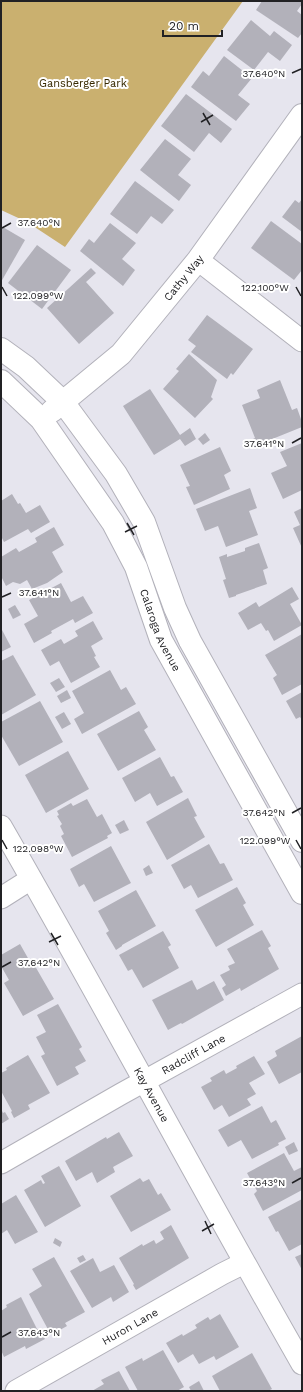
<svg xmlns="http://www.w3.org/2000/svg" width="303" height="1392" viewBox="0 0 303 1392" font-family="'Work Sans',sans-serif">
<rect width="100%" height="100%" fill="#e6e5ee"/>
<polygon fill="#cab06f" points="1,1 243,1 65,247 27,222 1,210"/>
<g fill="#b2b1ba">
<polygon points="262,1 302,1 302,4 297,11 302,15 302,33 298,38 256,10"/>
<polygon points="251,20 270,36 274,31 292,45 280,61 268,52 254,70 227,50"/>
<polygon points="224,56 252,78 238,95 250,104 236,121 191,87 203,71 209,76"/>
<polygon points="186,94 232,129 221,143 209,133 194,152 161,126"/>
<polygon points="165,139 191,159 178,175 191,185 179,201 140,170"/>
<polygon points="135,181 174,210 162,224 151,216 137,234 110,214"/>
<polygon points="302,199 302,232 282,217 295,200 299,203"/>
<polygon points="271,221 302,244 302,270 294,280 251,248"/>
<polygon points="110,223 136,243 122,259 135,270 123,286 80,251 89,239 94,243"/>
<polygon points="1,226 25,240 1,282"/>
<polygon points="37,245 71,270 42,309 8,283"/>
<polygon points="91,268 96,273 86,282 114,313 79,344 47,308"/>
<polygon points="207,315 253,349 233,375 231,373 227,379 191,352 196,346 188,340"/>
<polygon points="189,354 217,380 211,397 213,399 195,418 163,389 179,371 176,369"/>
<polygon points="280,380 292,410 297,408 302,422 302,427 255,446 253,439 255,438 242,405 260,398 257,390"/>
<polygon points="150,389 180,435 190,428 196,439 185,446 180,439 154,455 123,406"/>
<polygon points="205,433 210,440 203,445 198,439"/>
<polygon points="302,443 302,490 283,499 271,473 287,466 280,452"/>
<polygon points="220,447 231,471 224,475 230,489 194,505 186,487 190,486 180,465"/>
<polygon points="250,488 257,508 249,511 258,535 226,547 218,526 205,531 196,509"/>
<polygon points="12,494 18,504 20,503 26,513 40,505 50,522 31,533 28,529 4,542 1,536 1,501"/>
<polygon points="302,508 302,548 293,528 300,525 294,512"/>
<polygon points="54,527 64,545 52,552 63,572 47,583 32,589 27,580 20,584 13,582 6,586 1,576 1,557 16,548 19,552 37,542 35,538"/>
<polygon points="259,543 268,568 263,570 267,584 236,595 236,596 229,598 223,580 226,579 219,557 227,554 227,557 245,551 245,548"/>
<polygon points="61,583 71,602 83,596 93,613 75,623 73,619 51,631 52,633 34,643 24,624 38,616 29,600"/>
<polygon points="292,587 299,599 290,604 302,625 274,641 268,630 266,631 261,623 248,630 238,613 256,602 259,607"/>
<polygon points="15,605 21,615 13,619 8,609"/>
<polygon points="93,621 103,639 91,646 96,656 94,657 100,667 71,683 59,661 50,666 41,650 61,639 64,644 78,636 75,631"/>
<polygon points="1,628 11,647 1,652"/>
<polygon points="302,634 302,684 282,695 273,678 277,675 265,655"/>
<polygon points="13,655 36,695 1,715 1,661"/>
<polygon points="110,670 121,690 126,687 136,704 82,734 74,719 84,713 72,691"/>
<polygon points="59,678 65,687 56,692 50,683"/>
<polygon points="67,690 71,698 61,703 57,696"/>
<polygon points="302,692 302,720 300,717 296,719 286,701"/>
<polygon points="40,701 63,742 19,766 1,735 1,722"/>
<polygon points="139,711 148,727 144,730 156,750 118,771 97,734"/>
<polygon points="64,712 71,724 62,729 55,717"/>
<polygon points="68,751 89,789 46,813 25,775"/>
<polygon points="160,757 171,777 174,776 183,792 157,806 150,793 135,802 122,778"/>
<polygon points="188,798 197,816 194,817 205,837 167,860 146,822"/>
<polygon points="87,799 97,817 102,814 112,833 107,836 108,838 72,857 61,836 64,834 60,826 62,824 57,816 59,815 57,811 71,803 73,806"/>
<polygon points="124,820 129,830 120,834 115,825"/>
<polygon points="209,844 220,864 224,863 233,880 198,898 191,885 184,889 171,865"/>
<polygon points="111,846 131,883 94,902 84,884 79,887 70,869"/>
<polygon points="149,865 153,873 146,876 143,869"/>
<polygon points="237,887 246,903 243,905 254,925 216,947 195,910"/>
<polygon points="136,890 156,926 122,945 122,946 116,950 106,933 109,931 98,911"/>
<polygon points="262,930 271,946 268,948 279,969 241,991 240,988 226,996 222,988 226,985 220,975 230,970 228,966 235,963 227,949"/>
<polygon points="163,931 171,945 168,947 179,968 143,988 132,969 128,971 119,955"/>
<polygon points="20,944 33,967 35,966 54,999 23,1016 4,983 9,980 1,966 1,955"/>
<polygon points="192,980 197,990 214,981 224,1000 182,1024 181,1023 168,1030 152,1000"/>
<polygon points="58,1004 82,1047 79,1049 86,1061 75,1067 79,1074 57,1086 41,1056 45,1054 36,1037 46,1032 37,1015"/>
<polygon points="302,1036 302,1072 279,1084 267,1062 277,1056 275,1051"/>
<polygon points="28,1055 50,1093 28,1105 30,1109 14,1118 11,1112 12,1111 1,1091 1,1073 7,1070 6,1068"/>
<polygon points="254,1056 265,1074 249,1083 256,1094 247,1099 251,1105 229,1117 222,1105 214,1110 201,1087 212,1081 210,1078 224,1070 226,1074 237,1068 236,1066"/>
<polygon points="262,1106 271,1123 276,1120 286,1139 278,1143 279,1145 252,1159 241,1140 228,1147 218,1130"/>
<polygon points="1,1109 3,1113 5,1112 9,1119 1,1124"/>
<polygon points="119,1132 133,1156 113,1167 115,1172 97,1183 92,1172 76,1181 65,1161 106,1137 107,1139"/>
<polygon points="294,1142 298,1151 289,1155 285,1147"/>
<polygon points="284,1153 294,1171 302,1167 302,1190 263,1211 254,1194 257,1191 247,1173"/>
<polygon points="59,1166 81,1206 45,1227 24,1190 41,1180 43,1184 45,1183 41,1176"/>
<polygon points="140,1178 143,1182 149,1179 158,1195 161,1193 171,1210 131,1232 110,1196"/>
<polygon points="16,1195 38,1232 15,1244 7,1230 1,1234 1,1204"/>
<polygon points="302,1199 302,1244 289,1251 278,1231 276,1232 268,1217"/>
<polygon points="171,1225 189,1258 136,1290 133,1285 134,1284 119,1258 142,1244 143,1246 154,1240 156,1244 164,1239 160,1232"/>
<polygon points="55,1238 62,1242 60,1247 53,1243"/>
<polygon points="302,1254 302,1270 295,1257"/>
<polygon points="83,1255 86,1260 80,1263 77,1258"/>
<polygon points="54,1257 85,1312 65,1323 67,1326 51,1335 29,1294 42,1286 32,1269"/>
<polygon points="93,1258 100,1272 114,1265 129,1292 113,1302 111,1297 92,1308 70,1271"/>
<polygon points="21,1297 37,1329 39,1329 45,1339 26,1349 25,1346 4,1357 1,1350 1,1311 7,1307 6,1305"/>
<polygon points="220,1314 239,1347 216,1360 214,1356 199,1364 193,1354 178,1363 166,1343 182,1334 183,1336 197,1328 195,1325 208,1317 210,1320"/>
<polygon points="163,1350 184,1387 177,1391 138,1391 125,1367 142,1358 143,1361"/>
<polygon points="252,1353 272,1389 268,1391 220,1391 212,1376"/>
<polygon points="119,1371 130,1391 92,1391 104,1384 101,1380"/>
<polygon points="199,1381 204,1391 191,1391 189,1387"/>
</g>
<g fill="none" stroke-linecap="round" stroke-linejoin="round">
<defs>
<g id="street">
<polyline points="198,260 302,341"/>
<path id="s1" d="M1 826C104 1004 200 1186 302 1364"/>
<polyline points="1,898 31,879"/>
<path id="s2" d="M1 1163 121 1094 302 994"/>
<path id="s3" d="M16 1391 222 1274 244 1263"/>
</g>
<g id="secondary">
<polyline points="1,349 26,367 63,402 116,474 144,522 175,608 190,641 302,841"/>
<path id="s4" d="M1 381 41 419 113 523 136 567 161 640 302 893"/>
<path id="s5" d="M52 411 121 354 198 260 302 115"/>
</g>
</defs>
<use href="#street" stroke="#b2b1ba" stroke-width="23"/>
<use href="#secondary" stroke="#b2b1ba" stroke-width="24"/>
<use href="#street" stroke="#fff" stroke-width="21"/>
<use href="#secondary" stroke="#fff" stroke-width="22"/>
</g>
<path fill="none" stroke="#212124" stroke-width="1.5" d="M292 73 301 69M203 113 210 125M201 122 213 115M2 228 11 223M2 287 7 296M296 287 301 296M292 443 301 438M127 523 134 535M125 532 137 526M2 597 11 593M292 813 301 808M2 840 7 849M296 840 301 849M51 933 58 945M49 942 61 936M2 967 11 962M292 1183 301 1178M205 1221 211 1234M202 1231 214 1224M2 1337 11 1332"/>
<g text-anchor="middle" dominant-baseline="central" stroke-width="4" stroke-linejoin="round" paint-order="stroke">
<g font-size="11" fill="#372901" stroke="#fff">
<text x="83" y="83">Gansberger Park</text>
</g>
<g font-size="11" fill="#212124" stroke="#fff">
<text stroke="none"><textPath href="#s5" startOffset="188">Cathy Way</textPath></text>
<text stroke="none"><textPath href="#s4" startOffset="299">Calaroga Avenue</textPath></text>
<text stroke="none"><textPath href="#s2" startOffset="221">Radcliff Lane</textPath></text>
<text stroke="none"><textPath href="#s1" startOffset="308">Kay Avenue</textPath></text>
<text stroke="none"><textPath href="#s3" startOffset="131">Huron Lane</textPath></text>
</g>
</g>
<g font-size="10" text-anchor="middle" fill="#212124" stroke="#fff" stroke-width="4" stroke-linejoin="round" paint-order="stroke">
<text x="264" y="77">37.640°N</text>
<text x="39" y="226">37.640°N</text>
<text x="265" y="291">122.100°W</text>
<text x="38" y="299">122.099°W</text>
<text x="264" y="447">37.641°N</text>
<text x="39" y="596">37.641°N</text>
<text x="264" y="816">37.642°N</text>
<text x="265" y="844">122.099°W</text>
<text x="38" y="852">122.098°W</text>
<text x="39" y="966">37.642°N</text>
<text x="264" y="1186">37.643°N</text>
<text x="39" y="1336">37.643°N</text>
</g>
<rect width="303" height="1392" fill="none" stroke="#212124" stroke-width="4"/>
<path d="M163 30v6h59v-6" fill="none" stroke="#212124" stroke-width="2"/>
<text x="169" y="30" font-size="12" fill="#212124" stroke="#ffffff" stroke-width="3" paint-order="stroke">20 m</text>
</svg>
